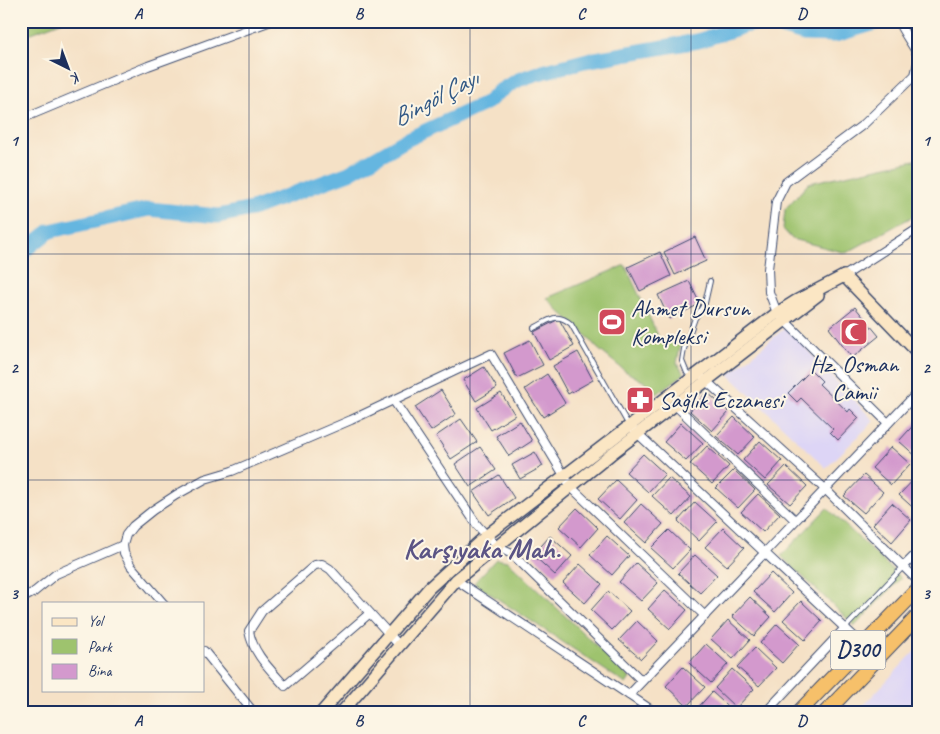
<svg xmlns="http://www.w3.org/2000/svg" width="940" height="734" viewBox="0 0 940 734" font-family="Caveat,sans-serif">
<rect width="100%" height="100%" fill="#fcf5e5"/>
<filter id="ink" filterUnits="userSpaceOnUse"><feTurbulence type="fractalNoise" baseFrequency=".02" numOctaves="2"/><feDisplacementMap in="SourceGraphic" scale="10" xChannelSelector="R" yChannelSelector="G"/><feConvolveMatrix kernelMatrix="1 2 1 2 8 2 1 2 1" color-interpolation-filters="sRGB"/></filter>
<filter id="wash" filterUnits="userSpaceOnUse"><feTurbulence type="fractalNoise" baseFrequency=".0096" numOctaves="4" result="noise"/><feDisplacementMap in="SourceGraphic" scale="20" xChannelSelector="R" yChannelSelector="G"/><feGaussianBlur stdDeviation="1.12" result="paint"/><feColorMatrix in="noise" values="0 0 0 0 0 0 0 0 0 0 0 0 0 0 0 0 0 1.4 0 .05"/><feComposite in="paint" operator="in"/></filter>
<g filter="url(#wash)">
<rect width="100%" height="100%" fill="#f5e1c6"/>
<g fill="#ddd5f6">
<polygon points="786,327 874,421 826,468 729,375"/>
<polygon points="919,647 919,713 856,713"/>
</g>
<g fill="#9ec36e" stroke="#5c7966">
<polygon points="21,21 63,21 21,37"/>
<polygon points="919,159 919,213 846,253 792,239 783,229 785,209 809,183"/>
<polygon points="625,265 660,340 681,342 677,363 684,374 657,394 648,384 625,371 597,348 584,333 560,312 547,298"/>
<polygon points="827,508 901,578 855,626 781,556"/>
<polygon points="496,559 508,561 630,678 626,684 474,583"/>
</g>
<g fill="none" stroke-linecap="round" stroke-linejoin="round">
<polyline stroke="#65b6e0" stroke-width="15" points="21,253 50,231 149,209 218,216 252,209 349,173 406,140 488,102 498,92 518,80 535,74 584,61 698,41 744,26 754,24 773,25 804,34 835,35 882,21"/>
</g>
<g id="blocks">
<g fill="#d399cd">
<polygon points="695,237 706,261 675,275 664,252"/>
<polygon points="660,252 671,276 640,291 628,267"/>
<polygon points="689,281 700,304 669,319 658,295"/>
<polygon points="855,307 879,336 852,358 829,328"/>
<polygon points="559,319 574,346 549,360 534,332"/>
<polygon points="530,340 543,365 517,378 504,353"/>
<polygon points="578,352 593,380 568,394 553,366"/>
<polygon points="484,367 497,388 476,401 463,380"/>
<polygon points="811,370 822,381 819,384 848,412 850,409 859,418 838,440 830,432 833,429 801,398 797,402 788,393"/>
<polygon points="547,374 565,403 543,417 525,389"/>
<polygon points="441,390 456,414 431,431 415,407"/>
<polygon points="707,392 729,412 712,431 690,411"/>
<polygon points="501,393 515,415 491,430 477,408"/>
<polygon points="734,417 755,437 738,455 716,436"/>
<polygon points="461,419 477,442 451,459 436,436"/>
<polygon points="919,419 919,457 918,458 899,441"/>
<polygon points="520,421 532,441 509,456 496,436"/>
<polygon points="681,423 703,443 686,461 664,442"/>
<polygon points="760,441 782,461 765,480 743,460"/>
<polygon points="707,446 729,466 712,484 690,464"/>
<polygon points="480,447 496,470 470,487 455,464"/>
<polygon points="891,447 910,464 891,485 872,468"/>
<polygon points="535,452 543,466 520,479 512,465"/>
<polygon points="643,454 665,474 648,492 626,472"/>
<polygon points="786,466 807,486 790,504 768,485"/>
<polygon points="734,470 755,490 738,508 716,488"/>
<polygon points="919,474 919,513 899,495"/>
<polygon points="499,475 514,498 489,515 473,492"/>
<polygon points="864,475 883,492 864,513 844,496"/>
<polygon points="669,478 691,497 674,516 652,496"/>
<polygon points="616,480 637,500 620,519 598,499"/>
<polygon points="758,494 780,514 763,532 741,512"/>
<polygon points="695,502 717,522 699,541 678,521"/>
<polygon points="892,503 911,520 892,542 873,524"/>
<polygon points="641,504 663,524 646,543 624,523"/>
<polygon points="577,508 598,528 581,547 559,527"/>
<polygon points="723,528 744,548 727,566 705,547"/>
<polygon points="669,530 690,550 673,568 651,548"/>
<polygon points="550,536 572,556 555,575 533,555"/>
<polygon points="607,536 629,556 612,575 590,555"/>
<polygon points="695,555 717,575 700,593 678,573"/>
<polygon points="636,563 658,583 641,601 619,582"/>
<polygon points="580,564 602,584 585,603 563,583"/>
<polygon points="771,573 792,593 775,612 753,592"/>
<polygon points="665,590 687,610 670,629 648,609"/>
<polygon points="608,591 630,611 612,630 591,610"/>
<polygon points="750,597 771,617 754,636 732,616"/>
<polygon points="801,601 822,621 805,640 783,620"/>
<polygon points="728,620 750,640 733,659 711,639"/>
<polygon points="637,621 658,641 641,659 619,640"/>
<polygon points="777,624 799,644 782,663 760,643"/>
<polygon points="706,644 728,664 711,683 689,663"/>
<polygon points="755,648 776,668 759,686 737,667"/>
<polygon points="683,667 705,687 687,706 666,686"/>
<polygon points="732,669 754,689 736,708 715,688"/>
<polygon points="712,692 735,713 697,713 695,711"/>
</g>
</g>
</g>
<g filter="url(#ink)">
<use href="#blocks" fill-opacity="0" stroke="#3c4a6e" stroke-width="1"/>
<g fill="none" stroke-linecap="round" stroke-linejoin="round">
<defs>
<g id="lane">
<polyline points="21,97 29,116"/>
<path d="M534 328C549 321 556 311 571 324L628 424"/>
<polyline points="693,374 687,373 682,361 684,349 695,318 705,303 710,281"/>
<polyline points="845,628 904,566"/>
</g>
<g id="street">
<path d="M898 21C904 34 913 45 919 57"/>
<polyline points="21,119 148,66 271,21"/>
<polyline points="844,276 919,228"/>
<polyline points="704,379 825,489 919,582"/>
<polyline points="394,401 477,525 497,547 512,554 642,681"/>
<polyline points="675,405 795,520"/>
<polyline points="888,423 777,313 769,292 768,269 776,202 786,182 864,124 915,75 919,59"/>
<polyline points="635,431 863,645"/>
<polyline points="904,566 919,551"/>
<polyline points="456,580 656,713"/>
<polyline points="21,599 34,592 56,574 123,545"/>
<polyline points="163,603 131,566 124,553 123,545 126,535 133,526 153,510 176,495 205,479 232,471 351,420 491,354 571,487 705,616"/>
<path d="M370 613 285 686C271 670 253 654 249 631L262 611 315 565 322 564 330 569 399 645"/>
<polyline points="204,651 254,713"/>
<polyline points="629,695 919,391"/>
<polyline points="765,713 845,628"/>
</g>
<g id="secondary">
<polyline points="844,276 919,354"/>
<polyline points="321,713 429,588 487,535 777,313 796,301 844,276"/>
<polyline points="341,713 456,580 611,454 818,295"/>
</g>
<g id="highway">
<polyline points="798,713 919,588"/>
<polyline points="825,713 919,615"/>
</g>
</defs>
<use href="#lane" stroke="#3c4a6e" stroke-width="6"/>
<use href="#street" stroke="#3c4a6e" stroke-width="10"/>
<use href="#secondary" stroke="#3c4a6e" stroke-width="14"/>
<use href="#highway" stroke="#3c4a6e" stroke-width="16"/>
<use href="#lane" stroke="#fff" stroke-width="4"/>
<use href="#street" stroke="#fff" stroke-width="8"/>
<use href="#secondary" stroke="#fbe6c4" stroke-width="11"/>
<use href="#highway" stroke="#f6c06b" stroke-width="14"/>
</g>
</g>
<path fill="none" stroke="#1b2f5e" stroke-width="1" stroke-opacity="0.55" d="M249 21V713M470 21V713M691 21V713M21 254H919M21 480H919"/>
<defs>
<symbol id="stadium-square" viewBox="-11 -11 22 22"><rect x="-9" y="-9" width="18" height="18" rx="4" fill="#d1495b" stroke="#fcf5e5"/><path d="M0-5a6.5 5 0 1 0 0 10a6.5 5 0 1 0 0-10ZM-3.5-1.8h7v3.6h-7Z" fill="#fff"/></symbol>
<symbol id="mosque-square" viewBox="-11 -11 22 22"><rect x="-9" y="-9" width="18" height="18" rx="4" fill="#d1495b" stroke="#fcf5e5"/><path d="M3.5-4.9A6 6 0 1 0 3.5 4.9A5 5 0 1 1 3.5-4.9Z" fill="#fff"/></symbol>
<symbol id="pharmacy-square" viewBox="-11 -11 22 22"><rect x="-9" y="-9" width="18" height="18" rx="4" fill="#d1495b" stroke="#fcf5e5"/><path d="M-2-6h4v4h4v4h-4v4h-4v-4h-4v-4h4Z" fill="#fff"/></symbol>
</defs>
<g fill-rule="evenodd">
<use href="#stadium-square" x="596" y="306" width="32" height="32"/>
<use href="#mosque-square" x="838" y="316" width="32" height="32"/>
<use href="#pharmacy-square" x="624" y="384" width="32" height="32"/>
</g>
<g text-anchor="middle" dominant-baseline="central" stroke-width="4" stroke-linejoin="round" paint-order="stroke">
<rect fill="#fcf5e5" stroke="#5e6a86" stroke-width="1" x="830.5" y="630.5" width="55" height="39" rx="4"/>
<g font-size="22" font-weight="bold" fill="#1b2f5e">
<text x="858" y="650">D300</text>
</g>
<g font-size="24" fill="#1b2f5e" stroke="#fcf5e5" text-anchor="start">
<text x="631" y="308">Ahmet Dursun<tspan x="631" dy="28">Kompleksi</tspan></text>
<text x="854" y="364" text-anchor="middle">Hz. Osman<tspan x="854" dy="28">Camii</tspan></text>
<text x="659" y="400">Sağlık Eczanesi</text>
</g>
<g font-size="25" font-style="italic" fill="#315885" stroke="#fcf5e5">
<text transform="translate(435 98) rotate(-28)">Bingöl Çayı</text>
</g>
<g font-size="29" font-weight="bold" fill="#5b5485" stroke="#fcf5e5">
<text x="482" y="548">Karşıyaka Mah.</text>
</g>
</g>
<rect width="940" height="734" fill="none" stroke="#fcf5e5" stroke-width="55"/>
<rect x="42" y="602" width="162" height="90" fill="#fcf5e5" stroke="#a2a6af"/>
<rect x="52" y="618" width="25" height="8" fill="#fbe6c4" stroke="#a2a6af"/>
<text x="88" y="626" font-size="15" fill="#1b2f5e">Yol</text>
<rect x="52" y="639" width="25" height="15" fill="#9ec36e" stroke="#a2a6af"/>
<text x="88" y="652" font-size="15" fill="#1b2f5e">Park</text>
<rect x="52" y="664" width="25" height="15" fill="#d399cd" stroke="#a2a6af"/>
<text x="88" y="676" font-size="15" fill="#1b2f5e">Bina</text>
<g transform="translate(68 68) rotate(138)" stroke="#fcf5e5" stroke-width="4" paint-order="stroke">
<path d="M0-4L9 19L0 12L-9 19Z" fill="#1b2f5e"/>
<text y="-8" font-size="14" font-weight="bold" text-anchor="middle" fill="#1b2f5e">K</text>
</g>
<rect x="28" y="28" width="884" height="678" fill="none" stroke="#1b2f5e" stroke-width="2"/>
<g font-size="16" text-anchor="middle" font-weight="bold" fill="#1b2f5e">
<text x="138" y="19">A</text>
<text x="359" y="19">B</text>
<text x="581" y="19">C</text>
<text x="802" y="19">D</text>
<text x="14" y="146">1</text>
<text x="926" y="146">1</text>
<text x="14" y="373">2</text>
<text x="926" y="373">2</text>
<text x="14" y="599">3</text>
<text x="926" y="599">3</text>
<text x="138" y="726">A</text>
<text x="359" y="726">B</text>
<text x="581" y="726">C</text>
<text x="802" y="726">D</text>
</g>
</svg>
